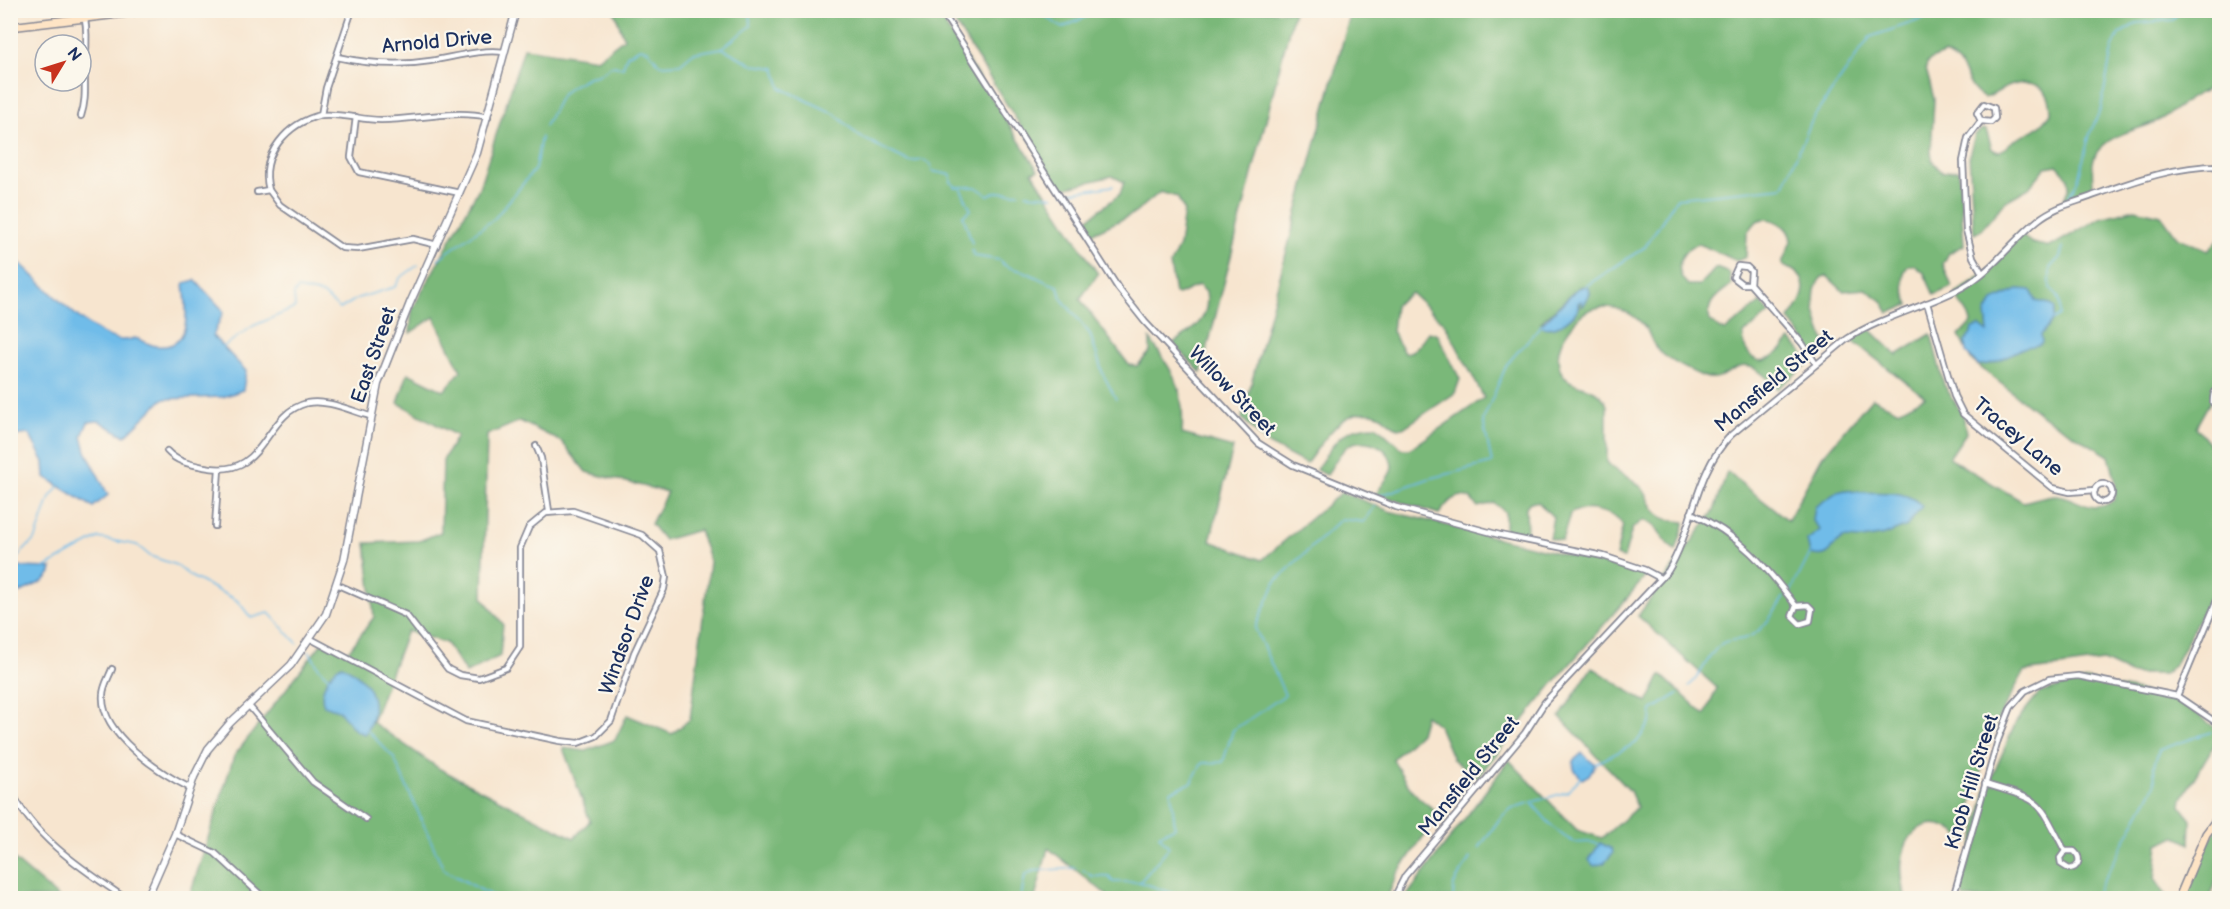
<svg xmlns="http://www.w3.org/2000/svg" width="2230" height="909" viewBox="0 0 2230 909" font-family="'Balsamiq Sans',sans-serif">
<rect width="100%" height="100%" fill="#fbf7ec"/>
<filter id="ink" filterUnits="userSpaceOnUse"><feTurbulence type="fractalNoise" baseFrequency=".0167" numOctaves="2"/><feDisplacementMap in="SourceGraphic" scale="12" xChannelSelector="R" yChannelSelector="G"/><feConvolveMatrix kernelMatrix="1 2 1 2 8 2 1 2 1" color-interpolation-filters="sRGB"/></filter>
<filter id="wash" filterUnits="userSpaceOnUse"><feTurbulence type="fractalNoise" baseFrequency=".008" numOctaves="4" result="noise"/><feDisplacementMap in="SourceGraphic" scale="24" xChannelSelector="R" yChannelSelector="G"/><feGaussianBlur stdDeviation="1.35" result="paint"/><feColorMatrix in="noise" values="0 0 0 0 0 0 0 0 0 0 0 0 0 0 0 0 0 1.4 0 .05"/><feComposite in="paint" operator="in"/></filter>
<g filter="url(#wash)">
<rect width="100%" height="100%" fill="#f7e5cf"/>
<g fill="#7ab879" stroke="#4a746c" stroke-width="1.5" fill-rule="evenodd">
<path d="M614 11H936L1038 170 1032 172 1098 274 1080 299 1129 365 1137 366 1150 352V339C1176 377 1185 387 1182 434L1233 448 1210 541 1262 560 1342 492 1389 511 1647 575 1551 686 1478 777H1474L1453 759 1439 726 1425 715 1420 733 1393 759C1406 785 1415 798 1440 813L1397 874 1387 898H1106L1107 895 1048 848 1035 898H192L190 895 234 756 322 643 348 652 374 617 366 543 419 541 441 532 443 460 457 436 398 403 408 373 444 391 461 371 434 317 410 333 412 310 479 188 524 48 597 59 624 38ZM520 421 562 442 586 472 667 492 651 524 664 540 699 530 710 562 690 719 672 734 627 715 615 740 586 751 563 748 590 821 574 838 440 769 372 722 407 631 446 643 466 673 500 656 503 624 483 598 487 435Z"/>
<path d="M947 11H1294L1201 373 1173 343C1193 330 1211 319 1206 292L1199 285 1178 295 1175 294 1170 264 1179 246 1184 210 1177 197 1160 192 1135 213 1091 234 1084 222 1120 194 1124 182 1112 176 1061 189Z"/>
<path d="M1351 11H2219V86C2196 91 2182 105 2163 118 2142 131 2114 130 2097 152 2090 163 2093 176 2093 188L2064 199 2069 187 2068 177 2057 165 2046 167 2029 188 2006 201 1980 231 1974 234 1969 155 1975 135 1982 129 1986 130 1992 149 1998 152C2005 150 2007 145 2013 141 2031 131 2038 131 2051 113 2051 84 2030 77 2005 88 1997 91 1992 97 1984 98 1962 86 1971 65 1944 54L1931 59 1927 63 1926 69 1934 99 1931 153 1933 162 1942 172 1959 170 1964 245 1949 253 1943 264 1952 287 1934 295 1924 273 1914 265 1908 266C1899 277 1905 292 1909 305L1889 313 1882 301 1866 289 1843 291 1827 276 1822 277C1805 294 1820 330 1828 349L1816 356 1789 319C1799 306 1814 284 1794 271 1789 268 1786 269 1782 264L1791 241C1790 225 1770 215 1757 221L1747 233 1746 257 1737 261 1699 244C1680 249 1672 270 1688 285H1700L1716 268 1729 273 1731 285C1718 295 1705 302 1710 321L1720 329 1726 330 1761 302 1770 313 1744 334C1741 348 1753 366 1769 359 1778 355 1784 346 1791 340L1807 358V365L1777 389C1736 339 1732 389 1702 376 1688 370 1671 362 1659 351 1651 344 1651 335 1645 327 1628 305 1592 298 1574 323 1565 335 1555 348 1559 365 1564 393 1599 380 1607 406V462C1615 473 1631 476 1641 487 1649 495 1651 511 1662 517 1669 521 1677 521 1685 522L1676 551C1662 542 1659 523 1643 520L1632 529 1624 558 1616 556 1623 525C1613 511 1584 505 1570 514L1562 541 1549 538 1553 517 1538 502H1530L1526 507 1527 535 1505 531V512L1494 503 1478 507 1470 498C1455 492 1448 502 1439 514L1376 494C1380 487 1388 479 1391 471 1397 449 1366 435 1349 445 1339 452 1333 465 1327 475L1316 470C1334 443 1341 426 1376 426L1402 449H1410L1484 398 1445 324 1411 293 1395 305 1392 331 1404 353C1418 352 1421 341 1428 332L1437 334 1460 379 1455 393 1403 428C1392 429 1388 419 1379 415 1344 402 1324 441 1306 464L1266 443 1242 418ZM1580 286 1589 288 1590 294 1583 303 1581 300 1578 303 1580 306 1573 316 1541 322Z"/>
<path d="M2135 209 2161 215 2177 237 2208 251 2219 239V385L2196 427 2219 456V579L2175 664 2164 674H2130L2103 661 2024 672 1993 728 1962 838C1935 812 1908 825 1902 860 1900 872 1904 887 1905 898H1405L1509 760 1577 830 1602 838 1637 807 1630 791 1560 717 1592 667 1647 703 1661 675 1705 715 1717 688 1638 616 1714 511 1727 472 1788 520 1822 457 1872 398 1899 411 1925 397 1850 339 1870 329 1897 355 1931 334 1944 385 1963 415 1966 433 1949 458 2023 502C2033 500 2045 495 2056 495 2074 495 2091 518 2114 500L2116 482 2109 456 2041 415 1971 360 1959 336 1971 323C1970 310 1958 306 1956 293L1996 265 2018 233 2032 243 2050 247 2100 218Z"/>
<polygon points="2088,680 2165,697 2187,706 2219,731 2219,737 2182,798 2181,806 2191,819 2190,844 2175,836 2159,844 2155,879 2165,894 2163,898 1964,898 1961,891 1986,791 2016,722 2039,693"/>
<polygon points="2219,823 2219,874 2210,898 2181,898"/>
<polygon points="11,856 11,857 59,898 11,898"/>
</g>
<g fill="#6fbce9" stroke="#4576a4" stroke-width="1.5">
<path d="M11 255C35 274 102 354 134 338 142 339 148 345 156 346 195 351 186 304 184 283L195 280 222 309 223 313 213 336 246 371 243 390 223 397 163 399 125 436 99 421 88 422 82 436 86 451 108 495 93 507 45 477 44 462 29 434 15 436 11 444Z"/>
<path d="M1584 286 1589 288 1590 294 1583 306 1581 301 1578 303V309C1570 321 1554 332 1540 326L1577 289Z"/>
<path d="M2020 289 2031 290 2036 301 2050 304 2055 308 2053 320 2041 335 2042 342C2036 348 2030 345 2023 348 2008 355 1994 366 1978 365L1966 353 1965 342 1971 334 1972 328 1980 326 1988 332 1986 313 1993 301Z"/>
<path d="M1846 490C1873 497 1901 485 1922 506L1907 526 1885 535 1862 539 1843 538C1830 546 1832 560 1810 554L1807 540 1820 530 1813 521 1815 507 1837 492Z"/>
<polygon points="11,559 17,567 52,568 51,573 44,581 11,597"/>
<path d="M342 665C372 681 382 704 365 734L356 731 338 710 324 705C318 692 329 671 342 665Z"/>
<polygon points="1582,753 1595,765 1589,775 1582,779 1574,769 1573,761"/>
<polygon points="1600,843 1612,849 1613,853 1604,863 1594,866 1589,860"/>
</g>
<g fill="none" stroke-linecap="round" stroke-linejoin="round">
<g stroke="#6fbce9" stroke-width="1.5">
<polyline points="1037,10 1062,28 1100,10"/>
<polyline points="722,48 754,65 775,68 781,88 835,114 859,136 890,152 910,162 923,160 931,165 932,171 951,175 951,182 956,187 976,187 988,195 995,192 1019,193"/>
<polyline points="545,126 562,94 569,88 588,77 598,75 611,66 623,67 627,55 640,48 648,50 660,65 680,64 693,53 722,48 751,26 750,10"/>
<polyline points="960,187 971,210 963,215 972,243"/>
<polyline points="1064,193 1113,186"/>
<polyline points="1026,194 1054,196"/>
<polyline points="2067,200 2078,180 2090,133 2101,108 2112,49 2119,34 2137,23 2173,20 2180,10"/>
<path d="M972 250 974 256 999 260C1008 271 1018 268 1030 274 1040 279 1047 283 1058 286L1061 298 1090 334 1103 374 1116 399"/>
<polyline points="438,259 495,218 535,169 541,137"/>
<polyline points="1586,286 1645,247 1677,198 1783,187 1813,118 1870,37 1949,10"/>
<path d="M2053 320 2060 316C2061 304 2061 296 2050 288V268L2060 257 2063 247"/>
<polyline points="223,347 253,326 295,308 294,294 298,289 322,294 340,309 358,298 395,287 400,278 418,265"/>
<polyline points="1381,495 1428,479 1492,463 1483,420 1507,364 1542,324"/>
<polyline points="10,565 36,538 50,497 59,486"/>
<polyline points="44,568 98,538 137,545 150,556 176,565 190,576 238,601 251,618 269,613 297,643"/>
<polyline points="1790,593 1810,554"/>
<polyline points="309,651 319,668 331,680"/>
<path d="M1689 686C1704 673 1708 654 1720 645 1726 639 1734 641 1742 639 1762 635 1774 612 1784 597"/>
<polyline points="367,730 394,758 444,870 496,898"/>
<polyline points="1595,764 1636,743 1651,722 1652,710 1678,694"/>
<path d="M1532 803C1543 816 1558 836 1575 842 1583 844 1590 840 1598 844"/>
<polyline points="1479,848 1501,817 1512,808 1567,792 1581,777"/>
<polyline points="1083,870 1092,876 1109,877 1113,882 1140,882 1187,898"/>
<polyline points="1140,882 1169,847 1159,835 1175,827 1171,791 1191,783 1202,763 1223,762 1233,730 1285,695 1255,628 1276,581 1341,519 1364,522 1375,506"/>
<polyline points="1021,898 1025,875 1033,871 1076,868"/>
<polyline points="1453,898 1454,884 1470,858"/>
<polyline points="2094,898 2155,785 2154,765 2159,750 2211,732"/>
</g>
</g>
</g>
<g filter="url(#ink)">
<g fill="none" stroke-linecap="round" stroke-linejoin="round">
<defs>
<g id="minor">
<polyline points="941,10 1118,288 1145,322 1258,443 1293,465 1396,507 1500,535 1603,556 1645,570 1660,578"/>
<path d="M337 57C368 64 399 66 430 61 455 57 479 49 504 52"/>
<path d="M321 115C342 113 361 120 381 120 417 120 453 109 488 117"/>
<path d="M81 116C87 98 84 85 85 67 86 50 88 36 85 19"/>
<polyline points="356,117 351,157 359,172 460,193"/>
<polyline points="1981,121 1977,113 1984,104 1994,108 1995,118 1991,122 1981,121 1968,138 1963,161 1966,230 1973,257 1982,273"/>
<path d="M269 190C259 154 288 123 321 115L326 88 352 10"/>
<polyline points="257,192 269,190 280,205 342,248 358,249 413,239 437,245"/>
<polyline points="1750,284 1742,284 1733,277 1738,266 1747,267 1751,271 1750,284 1802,343 1816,364"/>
<polyline points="1927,303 1954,396 1963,414 2053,488 2070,492 2095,490"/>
<path d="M2220 388C2213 391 2213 396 2213 403L2220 405"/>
<polyline points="536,446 541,458 549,511"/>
<path d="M167 451C177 462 189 464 204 467 268 480 261 415 307 403 327 399 351 411 370 416"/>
<circle cx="2103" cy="493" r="9"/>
<path d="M1691 513C1739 534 1766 566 1796 606L1792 616 1800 624 1810 621 1812 609 1808 605 1796 606"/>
<polyline points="215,526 219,469"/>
<polyline points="2220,593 2177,696 2220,725"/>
<polyline points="311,639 466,721 560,741 578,743 596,736 611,721 634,653 664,589 666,577 660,551 642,535 573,511 546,513 529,527 520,548 520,647 506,668 479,678 460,675 448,669 406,615 338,585"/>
<path d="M112 669C109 677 103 686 103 695 100 734 160 773 190 788"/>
<polyline points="249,706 313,782 366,819"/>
<path d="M1985 784C2045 802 2037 798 2065 851L2060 858 2061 864 2069 869C2079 868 2082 858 2074 851H2065"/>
<path d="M10 789C34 838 81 868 125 898"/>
<polyline points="175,834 215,853 264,898"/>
<path d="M1394 898 1405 876 1525 733 1545 702 1668 571C1694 528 1694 473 1731 435L1847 339C1883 316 1926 307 1963 287 1993 270 2012 241 2038 220 2054 207 2073 203 2092 196 2134 181 2174 166 2220 166"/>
<polyline points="1953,898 1998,740 2011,707 2025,691 2049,679 2078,676 2177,696"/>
</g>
<polyline id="tertiary" points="147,898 175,834 194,777 208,749 230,723 291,665 326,614 344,560 378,384 410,303 477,153 516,10"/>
<g id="secondary">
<polyline points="10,27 152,10"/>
<polyline points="2179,898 2206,834 2220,815"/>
</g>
</defs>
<use href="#minor" stroke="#898a96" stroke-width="8"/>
<use href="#tertiary" stroke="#898a96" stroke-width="9"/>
<use href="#secondary" stroke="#898a96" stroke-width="10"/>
<use href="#minor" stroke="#fff" stroke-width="4.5"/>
<use href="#tertiary" stroke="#fff" stroke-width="6"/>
<use href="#secondary" stroke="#fee4c5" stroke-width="7"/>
</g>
</g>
<g text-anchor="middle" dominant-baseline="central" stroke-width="4.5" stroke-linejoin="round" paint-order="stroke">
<g font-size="20" fill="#1b2f5e" stroke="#fbf7ec">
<text transform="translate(437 42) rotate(-5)">Arnold Drive</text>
<text transform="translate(374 355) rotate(-71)">East Street</text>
<text transform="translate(1774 381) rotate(-40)">Mansfield Street</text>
<text transform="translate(1232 391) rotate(46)">Willow Street</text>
<text transform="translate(2018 437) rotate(40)">Tracey Lane</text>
<text transform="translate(627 635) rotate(-70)">Windsor Drive</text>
<text transform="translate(1469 776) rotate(-51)">Mansfield Street</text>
<text transform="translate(1972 782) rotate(-73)">Knob Hill Street</text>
</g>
</g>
<rect width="2230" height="909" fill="none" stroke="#fbf7ec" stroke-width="36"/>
<g transform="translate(63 63) rotate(52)"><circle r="28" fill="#fbf7ec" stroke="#a1a7b3" stroke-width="1.5"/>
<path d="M0-4.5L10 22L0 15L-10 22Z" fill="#c8321e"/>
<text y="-9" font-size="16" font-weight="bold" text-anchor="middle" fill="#1b2f5e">N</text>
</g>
</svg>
